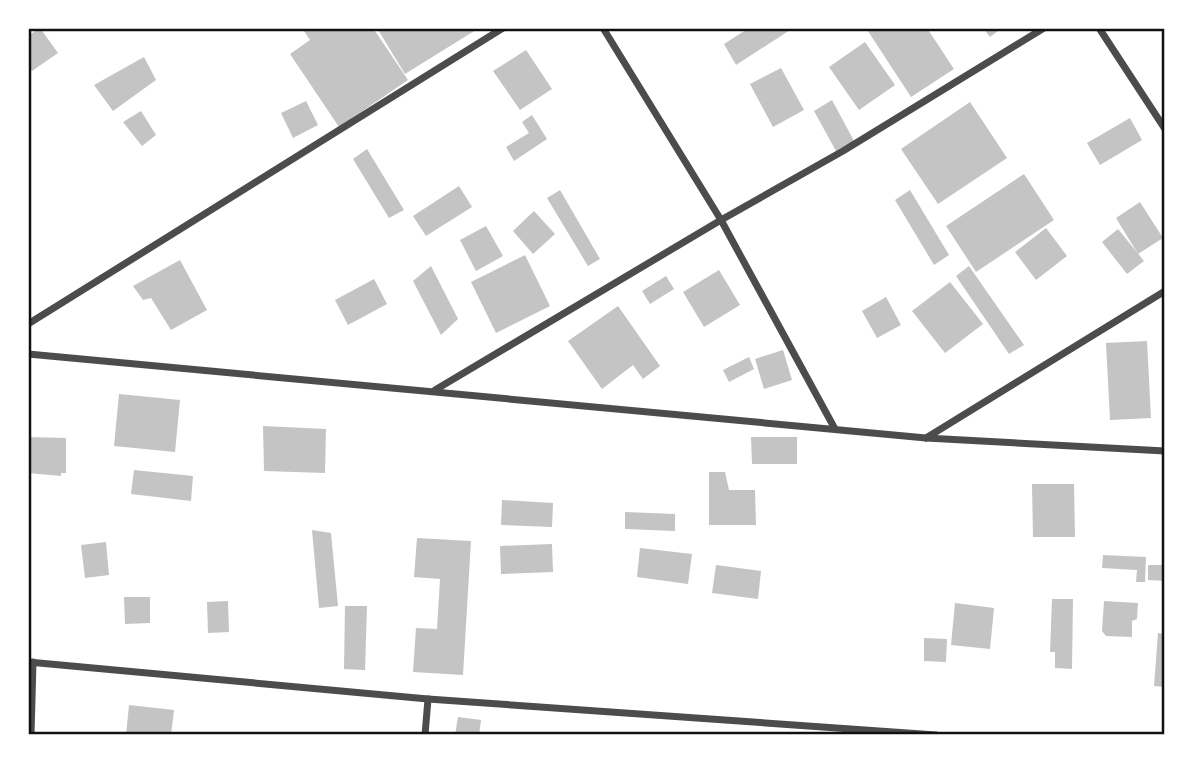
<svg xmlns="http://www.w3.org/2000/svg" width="1193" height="763" viewBox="0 0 1193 763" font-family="'Varela Round',sans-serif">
<rect width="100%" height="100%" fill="#fff"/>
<g fill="#c4c4c4">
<polygon points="40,28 58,53 32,71 28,65 28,36"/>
<polygon points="302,28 373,28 408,80 339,127 290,54 310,40"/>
<polygon points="377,28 479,28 405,74"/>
<polygon points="749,28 788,28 790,30 736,65 724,44"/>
<polygon points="866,28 927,28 954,69 911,97"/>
<polygon points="983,28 1002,28 990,37"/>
<polygon points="865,42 895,85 859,110 829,67"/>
<polygon points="526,50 552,89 520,110 493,71"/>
<polygon points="144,57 156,80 113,111 94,85"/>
<polygon points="781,68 804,110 773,127 750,84"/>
<polygon points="832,100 854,141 836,151 814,111"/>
<polygon points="306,101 318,125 293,138 281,113"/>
<polygon points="970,102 1007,158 938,204 901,149"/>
<polygon points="141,111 156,135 142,146 123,122"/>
<polygon points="532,115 547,139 514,161 506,147 529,133 522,122"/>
<polygon points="1130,118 1142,140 1100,165 1087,143"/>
<polygon points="367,149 404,210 389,218 353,159"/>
<polygon points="1024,174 1054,220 976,272 946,226"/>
<polygon points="459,186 472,207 426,236 413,216"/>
<polygon points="560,190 600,259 588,266 547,198"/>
<polygon points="910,190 949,255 934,265 895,200"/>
<polygon points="1140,202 1163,238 1138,254 1116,218"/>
<polygon points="534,211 555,234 533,254 513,231"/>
<polygon points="486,226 503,256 476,271 460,240"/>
<polygon points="1046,228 1067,256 1036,280 1015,252"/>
<polygon points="1118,229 1144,261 1127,274 1102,242"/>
<polygon points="525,255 550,306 496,333 471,282"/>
<polygon points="180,260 207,310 171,330 151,298 143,300 133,286"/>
<polygon points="431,266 458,319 441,335 413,281"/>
<polygon points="969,266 1024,345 1009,354 956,276"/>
<polygon points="719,270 740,305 704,327 683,292"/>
<polygon points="666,276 674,289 650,304 642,291"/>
<polygon points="374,279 387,304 348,325 335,300"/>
<polygon points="950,282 983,324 945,353 912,311"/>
<polygon points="886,297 901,325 877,338 862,311"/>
<polygon points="618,306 660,366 643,379 633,365 602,389 568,341"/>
<polygon points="1147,341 1151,418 1110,420 1106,343"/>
<polygon points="783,350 792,380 764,389 755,359"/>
<polygon points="749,357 754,369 729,382 723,370"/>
<polygon points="119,394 180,400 175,452 114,446"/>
<polygon points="263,426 326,429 325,473 264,471"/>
<polygon points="28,437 66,438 66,473 61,473 61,476 28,473"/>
<polygon points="751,437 797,437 797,464 752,464"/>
<polygon points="134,470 193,476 191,501 131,494"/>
<polygon points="709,472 725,472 729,490 755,490 756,525 709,525"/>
<polygon points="1032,484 1074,484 1075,537 1033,537"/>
<polygon points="502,500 553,503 552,527 501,525"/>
<polygon points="625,512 675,514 675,531 625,529"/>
<polygon points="312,530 331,533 338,606 319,608"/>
<polygon points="417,538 471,541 463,675 413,672 416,628 437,629 440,579 414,577"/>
<polygon points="106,542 109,575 85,578 81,545"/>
<polygon points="552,544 553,572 501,574 500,546"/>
<polygon points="640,548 692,554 688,584 637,577"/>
<polygon points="1103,555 1146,557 1145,582 1136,582 1137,570 1102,568"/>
<polygon points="716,565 761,571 758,599 712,593"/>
<polygon points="1148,565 1165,565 1165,581 1148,580"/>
<polygon points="124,597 150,597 150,623 125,624"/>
<polygon points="1052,599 1073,599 1072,669 1055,668 1055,652 1050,652"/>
<polygon points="228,601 229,632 208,633 207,602"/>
<polygon points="1104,601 1138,603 1137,619 1132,621 1132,637 1106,636 1102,631"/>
<polygon points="955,603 994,608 990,649 951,645"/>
<polygon points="345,606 367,606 365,670 344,669"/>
<polygon points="1158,633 1165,634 1165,687 1154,686"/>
<polygon points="924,638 947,639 946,662 924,661"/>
<polygon points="129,705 174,710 171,735 126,735"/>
<polygon points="458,717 481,720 479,735 455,735"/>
</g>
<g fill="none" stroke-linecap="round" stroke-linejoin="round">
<g stroke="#4c4c4c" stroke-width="7">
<polyline points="603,28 721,220 835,429"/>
<polyline points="1099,28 1165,129"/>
<polyline points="28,324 503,28"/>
<polyline points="28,354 926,438 1165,451"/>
<polyline points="435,390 721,220 843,151 1044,28"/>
<polyline points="926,438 1165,291"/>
<polyline points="28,662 428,699 936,735"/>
<polyline points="31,735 33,662"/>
<polyline points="425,735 428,699"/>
</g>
</g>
<rect width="1193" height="763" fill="none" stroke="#ffffff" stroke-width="60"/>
<rect x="30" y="30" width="1133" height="703" fill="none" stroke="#111" stroke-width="2.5"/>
</svg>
